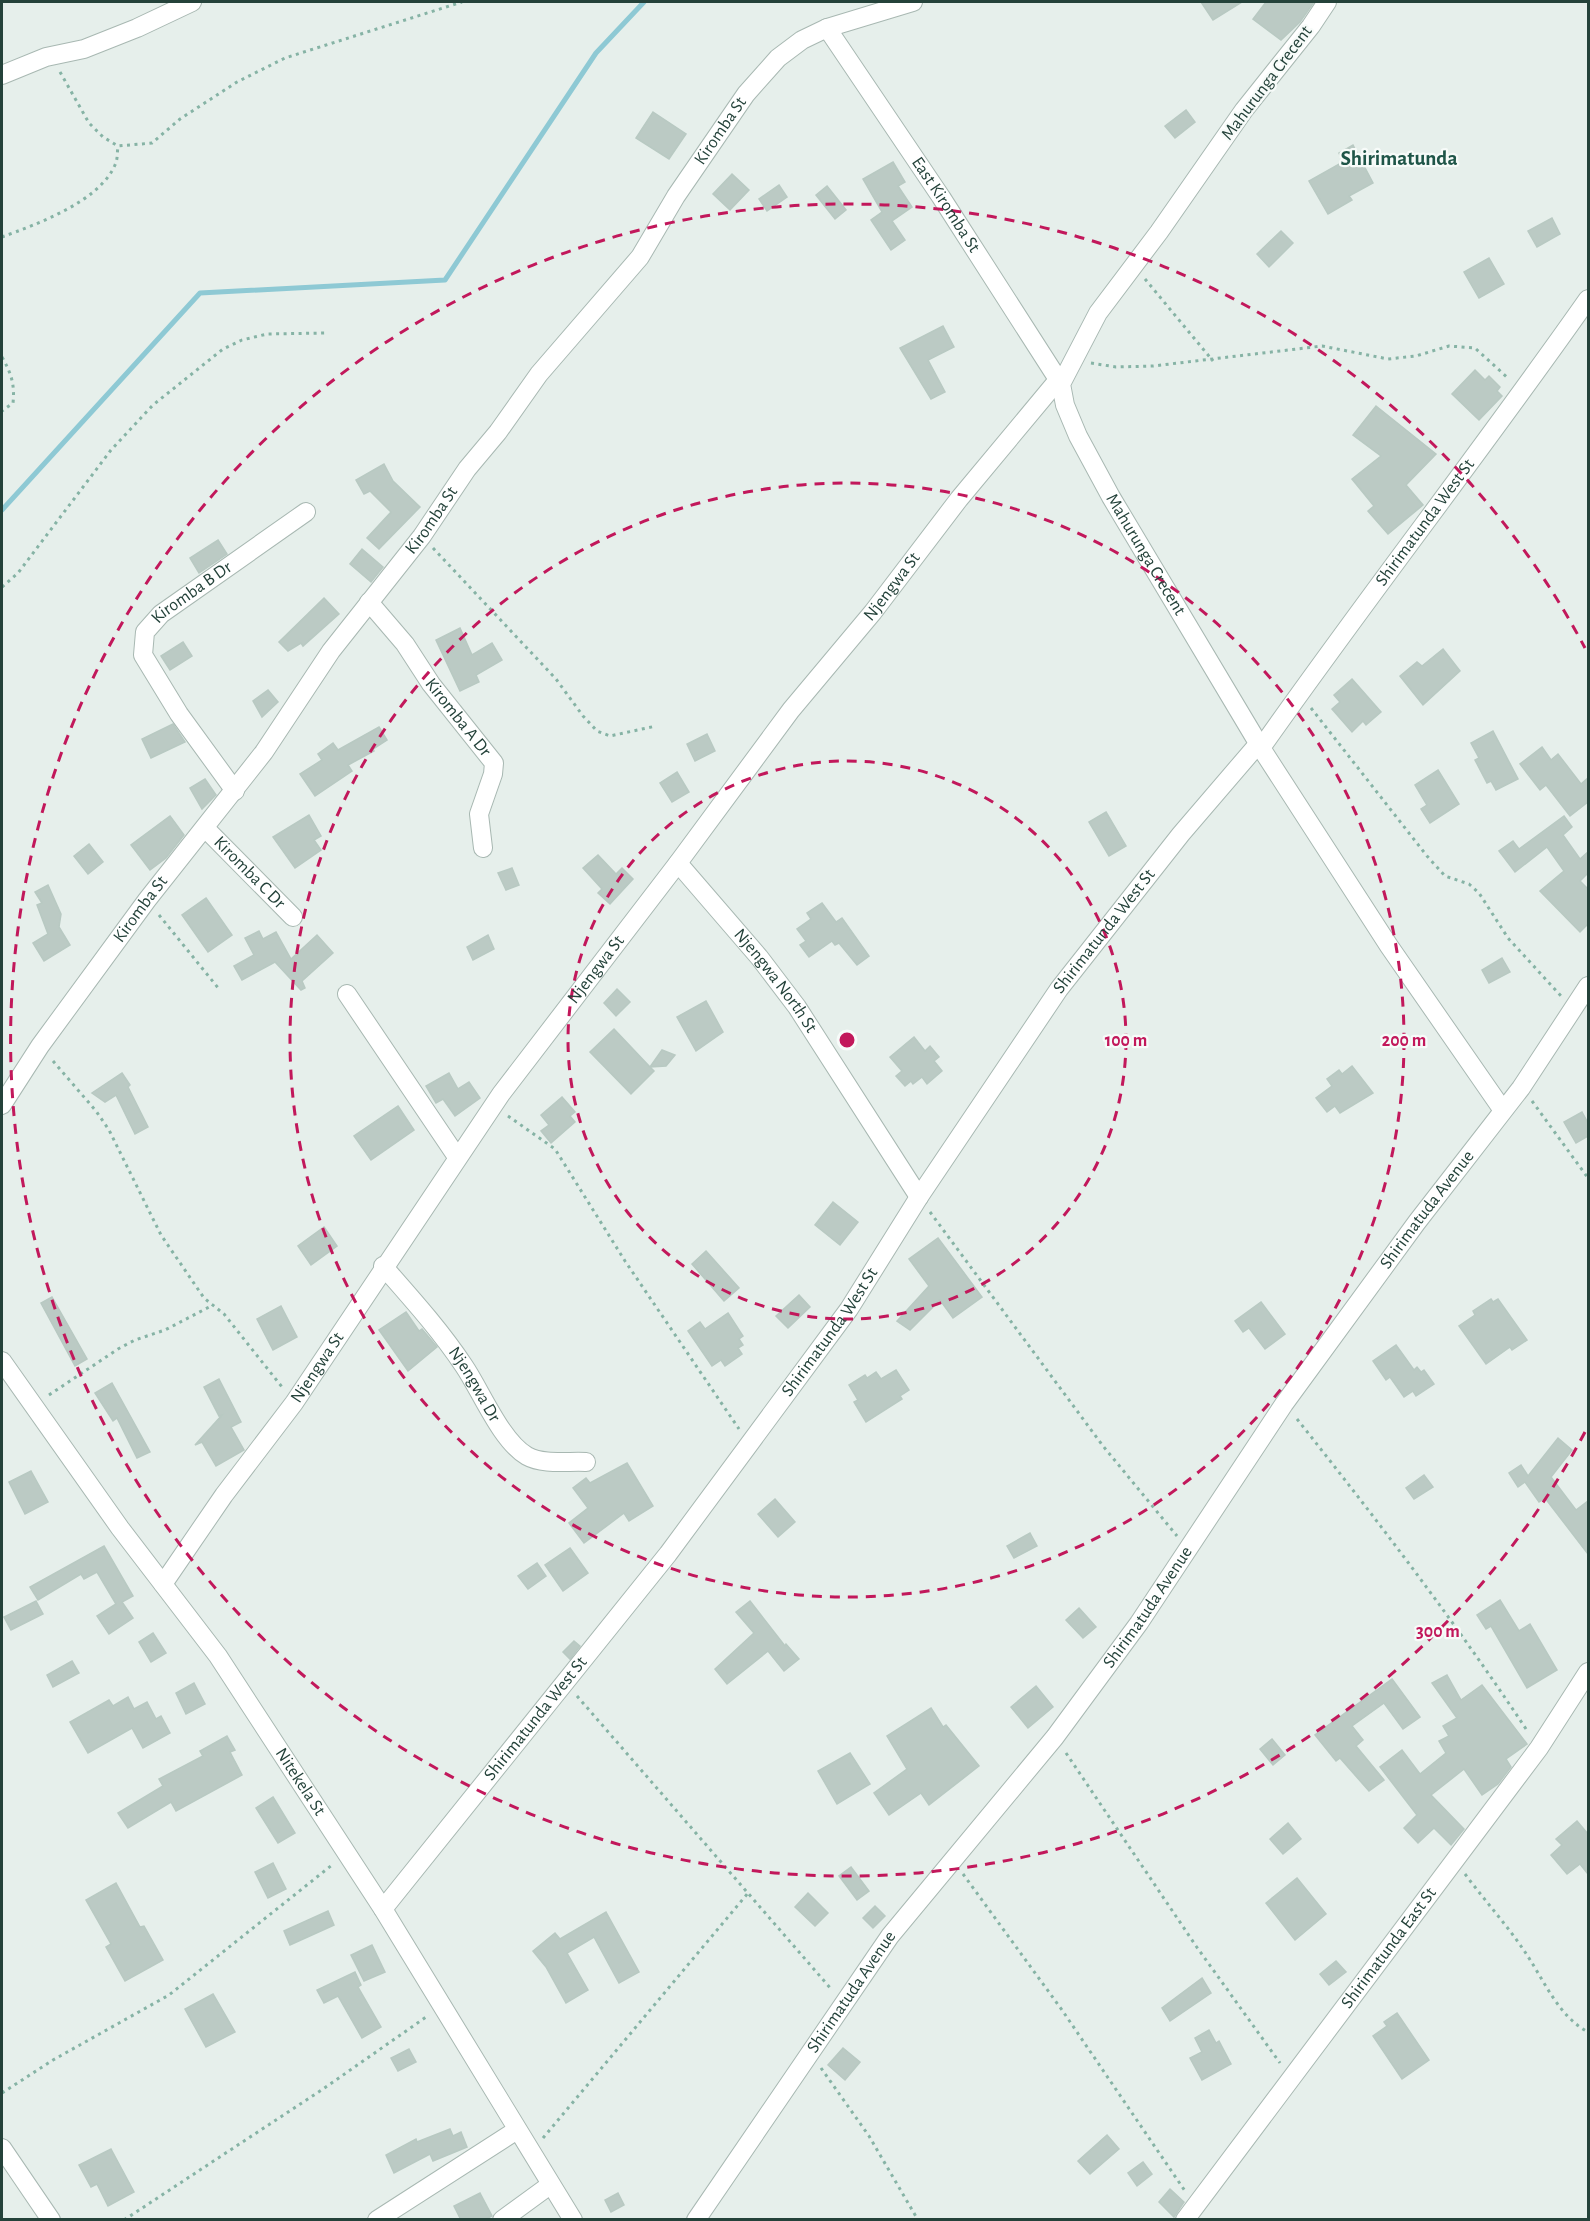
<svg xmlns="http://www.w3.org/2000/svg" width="1590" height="2221" viewBox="0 0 1590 2221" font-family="'Alegreya Sans',sans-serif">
<rect width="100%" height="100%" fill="#e6efeb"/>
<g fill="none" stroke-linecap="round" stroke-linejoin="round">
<polyline stroke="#8ec9d4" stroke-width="5" points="2,510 200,293 445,280 596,53 644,2"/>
</g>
<g fill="#bbcac4" stroke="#b8c9c2" stroke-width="1.5">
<polygon points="1201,2 1242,2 1213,20"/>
<polygon points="1266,2 1314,2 1300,22 1281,40 1253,19"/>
<polygon points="1186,110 1195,122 1175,138 1165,126"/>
<polygon points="653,112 686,134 669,159 636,138"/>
<polygon points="1353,145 1373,183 1349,196 1352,200 1328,214 1309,181 1343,162 1339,153"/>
<polygon points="893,162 905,182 898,186 912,207 892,221 905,240 891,250 871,220 882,212 863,179"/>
<polygon points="732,174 749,190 730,210 713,194"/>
<polygon points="779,185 787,197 767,211 759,199"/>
<polygon points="827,186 846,210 835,219 816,195"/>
<polygon points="1552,218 1560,234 1537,247 1528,231"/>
<polygon points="1281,231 1293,243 1269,267 1257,254"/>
<polygon points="1489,258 1504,284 1479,298 1464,272"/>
<polygon points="943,326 954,347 928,360 945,392 931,399 900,348"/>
<polygon points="1475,370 1485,380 1489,376 1500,387 1497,391 1502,396 1479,420 1452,394"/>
<polygon points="1376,406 1436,454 1406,485 1423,505 1388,534 1368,511 1374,506 1352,479 1381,456 1353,435"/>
<polygon points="384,464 393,481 420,507 379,549 367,538 391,512 370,491 364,494 356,480"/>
<polygon points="218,540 227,554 199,573 190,558"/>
<polygon points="362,549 383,567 371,582 350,564"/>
<polygon points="324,598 339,614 303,646 301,643 288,651 279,642"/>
<polygon points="460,628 472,655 492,643 502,660 476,675 479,682 460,691 436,640"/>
<polygon points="183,642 192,656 170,670 161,656"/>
<polygon points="1443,649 1460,671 1423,705 1400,676 1417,662 1422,666"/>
<polygon points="1352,679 1381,712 1366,725 1363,721 1352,732 1332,709 1340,702 1334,695"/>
<polygon points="268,690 278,702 262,717 253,701"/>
<polygon points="173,724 185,742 151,758 142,739"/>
<polygon points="379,727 387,740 373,749 374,751 348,765 352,771 315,796 300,774 322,760 318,754 333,743 338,750"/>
<polygon points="1493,731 1518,779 1496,790 1491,781 1487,783 1475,760 1479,758 1471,743"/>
<polygon points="707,734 715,751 695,761 687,744"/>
<polygon points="1542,747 1551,760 1558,754 1581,784 1588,778 1588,802 1570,816 1546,785 1540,790 1520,764"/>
<polygon points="1438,770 1459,804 1430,823 1421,809 1427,805 1415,785"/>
<polygon points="677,772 689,792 672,802 660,783"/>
<polygon points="205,779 216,795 202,809 190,788"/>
<polygon points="1106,812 1126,846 1109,856 1089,822"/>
<polygon points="309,815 321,836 314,840 321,850 295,868 273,837"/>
<polygon points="170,816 184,835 166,858 150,870 131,845"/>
<polygon points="1564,816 1572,827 1563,835 1580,859 1588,852 1588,873 1580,881 1588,889 1588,924 1580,932 1540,891 1564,871 1547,847 1515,872 1499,851 1513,841 1519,849"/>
<polygon points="89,844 103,862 88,874 74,856"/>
<polygon points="598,855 616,874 622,868 633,879 610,904 598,893 602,889 583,868"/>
<polygon points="512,868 519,885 506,890 498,873"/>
<polygon points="48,885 61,914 59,927 70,945 44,961 33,943 48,934 37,905 42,903 35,892"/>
<polygon points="206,898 232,935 208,952 182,915"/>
<polygon points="822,903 836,922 842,918 869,956 857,965 839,943 835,945 832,941 809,957 800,945 806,941 797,929 811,919 807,913"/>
<polygon points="259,931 263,939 276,932 291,959 317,935 333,953 302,981 305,988 301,990 275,962 242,980 234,966 254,955 245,938"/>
<polygon points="488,935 494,949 473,960 467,947"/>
<polygon points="1502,958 1510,972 1489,983 1482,970"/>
<polygon points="617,989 630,1002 616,1016 604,1003"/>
<polygon points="706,1001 723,1032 696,1051 677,1017"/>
<polygon points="614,1029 650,1067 662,1050 675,1055 666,1066 650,1067 654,1071 631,1094 590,1052"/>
<polygon points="914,1037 925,1051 930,1046 939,1057 934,1061 942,1071 927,1084 922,1077 913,1084 911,1081 905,1086 896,1076 902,1071 890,1057"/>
<polygon points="1352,1066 1373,1093 1340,1113 1335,1106 1327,1112 1316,1098 1332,1086 1327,1079 1339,1070 1342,1074"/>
<polygon points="122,1073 130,1085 128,1087 148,1127 135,1134 116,1095 105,1102 92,1093"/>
<polygon points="449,1073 458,1089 469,1082 480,1098 455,1116 443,1099 436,1103 426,1086"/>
<polygon points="562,1097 575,1112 570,1116 575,1122 551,1143 541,1131 549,1125 541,1115"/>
<polygon points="398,1106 414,1130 371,1160 354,1136"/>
<polygon points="1582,1112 1588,1123 1588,1136 1576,1143 1564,1122"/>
<polygon points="833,1202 858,1222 840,1245 815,1225"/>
<polygon points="324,1227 337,1246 311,1265 298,1246"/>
<polygon points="938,1238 982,1297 953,1318 940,1300 910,1330 897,1321 929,1286 909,1259"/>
<polygon points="706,1251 739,1288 724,1301 692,1264"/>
<polygon points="799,1295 810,1307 788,1328 776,1316"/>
<polygon points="52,1297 87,1359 75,1366 41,1303"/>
<polygon points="1491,1299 1493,1302 1498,1299 1527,1340 1512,1350 1510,1347 1486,1364 1459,1326 1475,1315 1473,1311"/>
<polygon points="1261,1302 1285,1334 1265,1349 1249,1328 1243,1332 1235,1321"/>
<polygon points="281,1306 297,1337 273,1350 257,1319"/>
<polygon points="406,1312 419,1331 422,1329 437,1347 408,1371 379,1330"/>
<polygon points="728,1313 743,1336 739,1339 743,1345 738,1348 742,1354 725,1366 721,1360 712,1366 688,1331 700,1322 705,1329"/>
<polygon points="1396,1345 1414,1370 1417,1367 1421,1372 1424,1370 1434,1384 1416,1396 1413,1391 1404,1397 1390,1377 1386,1380 1373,1361"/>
<polygon points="896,1370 909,1390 900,1396 902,1399 866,1422 854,1402 858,1400 849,1385 865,1375 867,1378 876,1372 881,1379"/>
<polygon points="219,1379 241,1422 231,1427 244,1450 216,1466 202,1442 195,1445 222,1415 219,1416 204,1387"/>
<polygon points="112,1383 150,1452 137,1458 117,1418 113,1421 95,1393"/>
<polygon points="1558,1438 1572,1450 1551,1477 1576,1510 1588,1501 1588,1554 1545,1498 1539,1502 1525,1482 1518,1487 1509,1473 1521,1465 1528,1476"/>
<polygon points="627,1463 653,1506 629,1521 624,1513 584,1543 569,1523 588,1508 573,1488 586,1478 590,1483"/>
<polygon points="31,1471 48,1502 25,1514 9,1482"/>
<polygon points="1424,1475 1433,1487 1414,1499 1406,1488"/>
<polygon points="775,1499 795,1522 778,1537 758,1514"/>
<polygon points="1030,1533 1037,1546 1014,1558 1007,1546"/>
<polygon points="104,1546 133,1596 122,1602 133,1618 109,1634 97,1616 116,1604 97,1572 84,1579 81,1574 38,1600 30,1587"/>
<polygon points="570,1548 588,1573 563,1591 545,1565"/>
<polygon points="537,1563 546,1576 528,1589 518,1576"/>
<polygon points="1500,1600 1519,1631 1530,1624 1557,1670 1527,1688 1491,1626 1486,1629 1477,1615"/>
<polygon points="36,1601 43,1614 11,1630 4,1617"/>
<polygon points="750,1601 785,1646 786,1644 799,1659 784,1671 768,1651 727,1684 715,1669 754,1633 736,1612"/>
<polygon points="1079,1608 1096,1627 1083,1638 1066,1620"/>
<polygon points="153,1633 166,1653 151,1662 139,1642"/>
<polygon points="574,1641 580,1646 570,1659 563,1652"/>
<polygon points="72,1661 79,1673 53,1687 47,1675"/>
<polygon points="1447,1675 1461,1700 1482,1685 1527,1744 1506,1759 1511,1767 1498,1784 1482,1795 1464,1769 1431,1795 1464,1829 1451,1845 1434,1828 1418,1843 1404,1828 1417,1815 1380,1767 1402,1750 1420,1774 1446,1753 1439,1741 1449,1736 1443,1726 1457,1718 1432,1683"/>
<polygon points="1392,1679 1420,1717 1403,1729 1384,1703 1352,1726 1363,1740 1356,1746 1384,1780 1369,1791 1340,1758 1336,1761 1315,1735"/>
<polygon points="194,1683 205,1704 186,1714 176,1693"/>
<polygon points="1036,1686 1053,1707 1028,1728 1011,1707"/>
<polygon points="128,1697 134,1709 147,1702 156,1719 161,1716 170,1733 143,1748 132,1728 88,1753 70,1722 109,1700 113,1706"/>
<polygon points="931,1708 943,1727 946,1725 979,1766 929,1805 921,1793 889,1815 874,1793 907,1769 887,1736"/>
<polygon points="227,1736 235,1750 230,1752 242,1775 176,1811 171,1802 128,1828 118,1813 163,1786 159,1779 203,1756 200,1751"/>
<polygon points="1272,1739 1285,1755 1273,1765 1260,1749"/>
<polygon points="850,1753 870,1784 837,1804 818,1771"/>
<polygon points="273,1797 295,1833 278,1843 256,1808"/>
<polygon points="1577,1821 1588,1834 1588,1874 1580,1864 1567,1874 1551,1855 1562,1845 1556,1839"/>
<polygon points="1288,1823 1301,1839 1283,1854 1270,1839"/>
<polygon points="273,1863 286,1889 268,1898 255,1872"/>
<polygon points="851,1867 869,1891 857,1900 839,1876"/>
<polygon points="1297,1878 1326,1914 1295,1940 1266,1903"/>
<polygon points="116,1883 140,1927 144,1926 163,1960 125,1981 106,1947 111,1944 86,1900"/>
<polygon points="808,1893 828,1913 815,1926 795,1907"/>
<polygon points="875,1906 885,1916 873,1928 863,1918"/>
<polygon points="328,1911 334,1925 290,1945 284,1931"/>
<polygon points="606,1912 639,1972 619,1983 594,1937 567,1953 588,1990 566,2003 546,1967 533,1951 555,1933 560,1939"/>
<polygon points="372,1945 385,1972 364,1981 351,1955"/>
<polygon points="1336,1961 1346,1972 1329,1985 1320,1974"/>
<polygon points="355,1972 361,1985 358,1987 381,2027 362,2038 338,1996 324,2003 317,1990"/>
<polygon points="1202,1978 1211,1993 1170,2021 1162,2008"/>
<polygon points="213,1994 235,2032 206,2047 185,2009"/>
<polygon points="1397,2013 1429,2060 1402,2079 1373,2036 1387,2026 1384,2022"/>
<polygon points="1209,2030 1216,2043 1219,2041 1231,2064 1202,2080 1190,2058 1202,2052 1195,2038"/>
<polygon points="843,2048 860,2062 845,2080 828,2065"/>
<polygon points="409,2049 416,2062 398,2071 391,2058"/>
<polygon points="450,2129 453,2136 461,2132 467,2147 433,2161 430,2154 394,2173 386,2155 416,2139 417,2142"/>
<polygon points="1107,2135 1119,2149 1090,2174 1078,2161"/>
<polygon points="111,2149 134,2192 108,2206 97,2184 91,2187 79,2165"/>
<polygon points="1143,2162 1152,2174 1137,2186 1128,2173"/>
<polygon points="1170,2189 1184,2202 1174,2217 1159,2202"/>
<polygon points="480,2193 492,2216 484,2220 461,2220 454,2206"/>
<polygon points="618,2193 624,2205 611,2212 605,2200"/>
</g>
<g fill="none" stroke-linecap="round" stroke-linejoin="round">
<defs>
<g id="minor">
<path id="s1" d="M1327 2 1311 26 1244 110 1159 232 1098 313 1061 384 1065 405 1078 436 1111 497 1261 748 1389 946 1502 1109"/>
<path id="s2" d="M827 28 941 197 1061 384"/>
<polyline points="2,75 46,57 84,49 137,28 192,2"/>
<path id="s3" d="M369 602 405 644 431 684 494 763 493 774 479 814 483 848"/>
<path id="s4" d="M1261 748C1368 596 1482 450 1588 299"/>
<path id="s5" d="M235 791 179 714 143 655 145 632 161 614 306 512"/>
<path id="s6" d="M205 828 293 917"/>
<path id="s7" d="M678 863 759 957 797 1007 919 1197"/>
<polyline points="347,994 457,1157"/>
<path id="s8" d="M2 1105 40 1046 147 900 264 752 331 651 422 536 467 469 498 432 539 374 640 257 676 196 746 94 778 58 802 40 827 28 913 2"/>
<path id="s9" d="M383 1266C412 1299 440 1330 464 1366 481 1391 501 1441 527 1456 543 1465 568 1461 586 1462"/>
<path id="s10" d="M2 1361 120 1528 218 1656 383 1909 573 2220"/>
<path id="s11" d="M163 1584 224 1495 294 1403 501 1094 678 863 791 710 873 612 959 499 1058 380"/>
<path id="s12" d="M383 1909 668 1554 849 1309 919 1197 1059 989 1181 834 1259 743"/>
<polyline points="2,2148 51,2220"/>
<polyline points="377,2220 517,2130"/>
<polyline points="502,2220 550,2185"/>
<path id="s13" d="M696 2220 890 1936 1055 1737 1139 1623 1284 1404 1417 1222 1521 1088 1588 986"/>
<path id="s14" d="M1185 2220 1539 1748 1588 1672"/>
</g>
</defs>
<use href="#minor" stroke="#a8b8b2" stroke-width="20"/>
<g stroke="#86b3a5" stroke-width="3" stroke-dasharray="3 4.5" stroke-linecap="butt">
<polyline points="60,72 89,123 103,137 118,146 152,143 180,119 237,82 285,58 462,2"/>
<path d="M2 237C37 224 99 202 115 165 118 159 117 152 118 146"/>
<polyline points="1145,279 1213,361"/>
<path d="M2 357C11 373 15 384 13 403L2 411"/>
<polyline points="1091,363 1116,367 1153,366 1322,346 1388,359 1416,356 1449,346 1475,348 1509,379"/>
<polyline points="433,548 556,679 583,716 597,731 610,736 656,726"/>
<polyline points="2,587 18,573 111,450 153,405 223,349 242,340 267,334 328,333"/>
<polyline points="1311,708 1427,856 1445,876 1469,884 1479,893 1508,938 1561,996"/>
<polyline points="159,915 219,989"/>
<polyline points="53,1061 96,1111 109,1130 161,1235 204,1298 224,1314 282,1387"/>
<polyline points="1532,1101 1588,1178"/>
<polyline points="508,1116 555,1149 625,1261 739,1429"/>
<polyline points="930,1212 1103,1446 1177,1536"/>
<polyline points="49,1395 118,1349 135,1340 165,1330 213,1305"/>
<path d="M1297 1419C1378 1521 1456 1623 1528 1732"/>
<polyline points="577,1696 832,1990"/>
<polyline points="1066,1753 1196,1946 1280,2063"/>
<polyline points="963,1874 1062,2010 1185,2191"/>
<path d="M1465 1874C1485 1901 1507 1925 1525 1952 1544 1980 1558 2016 1588 2032"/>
<polyline points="821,2068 869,2136 918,2220"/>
<polyline points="2,2093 53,2060 169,1995 332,1865"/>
<polyline points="543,2138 748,1893"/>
<polyline points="124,2220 323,2089 429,2015"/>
</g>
<use href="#minor" stroke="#fff" stroke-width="18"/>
</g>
<g fill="none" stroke="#c2185b" stroke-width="3" stroke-dasharray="10 8">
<circle cx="847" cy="1040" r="279"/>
<circle cx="847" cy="1040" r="557"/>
<path d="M1585 1432A836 836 0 1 1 1585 648"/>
</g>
<g text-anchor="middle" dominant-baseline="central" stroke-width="4.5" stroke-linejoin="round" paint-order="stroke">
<g font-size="18" fill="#24423a" stroke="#f7fbf9">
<text transform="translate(1267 83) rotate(-53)">Mahurunga Crecent</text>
<text stroke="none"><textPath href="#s8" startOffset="1212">Kiromba St</textPath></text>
<text stroke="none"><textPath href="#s2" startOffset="213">East Kiromba St</textPath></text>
<text stroke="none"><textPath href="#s8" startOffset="726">Kiromba St</textPath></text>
<text stroke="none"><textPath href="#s4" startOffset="279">Shirimatunda West St</textPath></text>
<text stroke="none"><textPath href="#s1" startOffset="658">Mahurunga Crecent</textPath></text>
<text stroke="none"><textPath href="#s11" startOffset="1236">Njengwa St</textPath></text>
<text stroke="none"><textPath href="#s5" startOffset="249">Kiromba B Dr</textPath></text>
<text stroke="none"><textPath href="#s3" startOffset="146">Kiromba A Dr</textPath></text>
<text stroke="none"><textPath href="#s6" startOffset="63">Kiromba C Dr</textPath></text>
<text stroke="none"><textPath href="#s8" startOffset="240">Kiromba St</textPath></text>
<text stroke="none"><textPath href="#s12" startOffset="1216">Shirimatunda West St</textPath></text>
<text stroke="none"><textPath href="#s11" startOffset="752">Njengwa St</textPath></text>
<text stroke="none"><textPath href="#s7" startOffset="153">Njengwa North St</textPath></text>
<text stroke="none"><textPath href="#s13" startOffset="1248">Shirimatuda Avenue</textPath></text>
<text stroke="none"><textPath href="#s12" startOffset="730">Shirimatunda West St</textPath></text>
<text stroke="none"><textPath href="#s11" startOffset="266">Njengwa St</textPath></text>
<text stroke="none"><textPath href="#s9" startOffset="150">Njengwa Dr</textPath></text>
<text stroke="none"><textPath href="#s13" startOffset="762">Shirimatuda Avenue</textPath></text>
<text stroke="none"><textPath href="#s12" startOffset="244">Shirimatunda West St</textPath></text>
<text stroke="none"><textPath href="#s10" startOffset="516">Nitekela St</textPath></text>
<text stroke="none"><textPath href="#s14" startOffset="340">Shirimatunda East St</textPath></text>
<text stroke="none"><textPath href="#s13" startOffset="276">Shirimatuda Avenue</textPath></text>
</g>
<g font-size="21" font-weight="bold" fill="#1f5548" stroke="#f7fbf9">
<text x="1399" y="158">Shirimatunda</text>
</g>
</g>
<circle cx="847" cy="1040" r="9" fill="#c2185b" stroke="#f7fbf9" stroke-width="3"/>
<g font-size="18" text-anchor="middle" font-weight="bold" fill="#c2185b" stroke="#f7fbf9" stroke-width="4.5" stroke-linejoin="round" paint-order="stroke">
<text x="1126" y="1046">100 m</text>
<text x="1404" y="1046">200 m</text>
<text x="1438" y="1637">300 m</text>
</g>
<rect width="1590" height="2221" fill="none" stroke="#24423a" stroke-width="6"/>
</svg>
